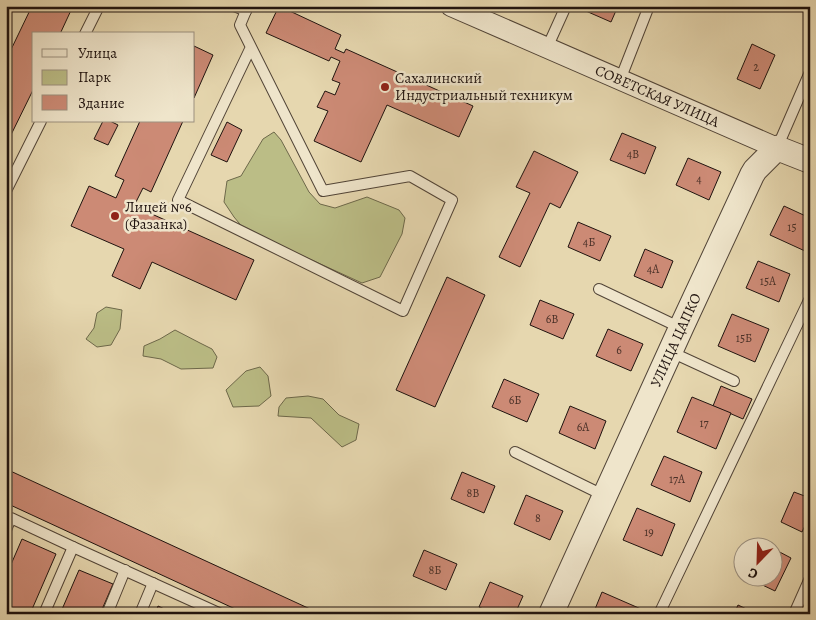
<svg xmlns="http://www.w3.org/2000/svg" width="816" height="620" viewBox="0 0 816 620" font-family="Alegreya,serif">
<rect width="100%" height="100%" fill="#e6d7af"/>
<filter id="stains"><feTurbulence type="fractalNoise" baseFrequency=".004" numOctaves="4"/><feColorMatrix values="0 0 0 0 .2 0 0 0 0 .09 0 0 0 0 .02 0 0 0 .5 -.17"/></filter>
<radialGradient id="worn" r=".72"><stop offset=".6" stop-color="#630" stop-opacity="0"/><stop offset="1" stop-color="#630" stop-opacity=".3"/></radialGradient>
<g fill="#bbbd86" stroke="#6d684a">
<polygon points="274,132 281,140 309,192 320,204 335,208 367,197 399,210 405,218 402,234 380,277 362,283 244,229 234,217 224,202 227,181 241,176 263,139"/>
<polygon points="106,307 122,310 120,329 111,345 97,347 86,339 94,328 97,313"/>
<polygon points="175,330 200,343 212,349 217,357 213,368 181,369 161,359 143,356 144,346 160,339"/>
<polygon points="260,367 268,376 271,396 259,406 233,407 226,390 246,371"/>
<polygon points="308,396 323,399 339,415 359,424 356,440 342,447 311,418 278,416 279,407 286,398"/>
</g>
<g fill="#cc8a75" stroke="#1f130f">
<polygon points="32,6 73,6 60,34 34,34 34,88 6,145 6,60"/>
<polygon points="279,6 341,35 335,49 344,53 346,49 473,106 459,137 387,105 361,162 314,141 328,111 317,107 325,91 335,95 340,83 332,80 340,61 331,57 329,61 266,33"/>
<polygon points="579,6 618,6 611,22 579,8"/>
<polygon points="752,44 775,55 760,89 737,79"/>
<polygon points="194,46 213,55 194,98"/>
<polygon points="103,121 110,121 118,125 108,145 94,139"/>
<polygon points="140,121 183,121 151,192 143,188 134,206 254,260 236,300 152,262 140,289 112,276 124,249 71,226 89,186 116,198 124,180 115,176"/>
<polygon points="227,122 242,130 227,162 211,155"/>
<polygon points="622,133 656,147 645,174 610,160"/>
<polygon points="534,151 578,172 560,208 550,203 520,267 499,257 530,193 516,187"/>
<polygon points="688,158 721,172 709,200 676,185"/>
<polygon points="784,206 810,218 810,242 805,251 770,235"/>
<polygon points="578,222 611,236 600,261 568,247"/>
<polygon points="645,249 673,261 662,288 634,276"/>
<polygon points="758,261 790,274 779,302 746,288"/>
<polygon points="447,277 485,295 435,407 396,390"/>
<polygon points="540,300 574,314 563,339 530,325"/>
<polygon points="732,314 769,329 755,362 718,346"/>
<polygon points="608,329 643,344 631,371 596,356"/>
<polygon points="504,379 539,394 527,422 492,407"/>
<polygon points="721,386 752,399 743,419 713,406"/>
<polygon points="692,397 731,413 716,449 677,432"/>
<polygon points="570,406 606,421 595,449 559,433"/>
<polygon points="664,456 702,472 690,502 651,485"/>
<polygon points="6,469 321,614 246,614 6,503"/>
<polygon points="462,472 495,486 484,513 451,499"/>
<polygon points="794,492 810,498 810,515 802,532 781,522"/>
<polygon points="526,495 563,511 550,540 514,524"/>
<polygon points="637,508 675,524 662,556 623,540"/>
<polygon points="22,539 56,554 30,614 6,614 6,576"/>
<polygon points="774,549 791,558 775,591 752,580 753,578 774,578"/>
<polygon points="424,550 457,564 446,590 413,576"/>
<polygon points="79,570 113,584 100,614 60,614"/>
<polygon points="490,582 523,596 515,614 494,614 479,607"/>
<polygon points="602,592 641,609 639,614 593,614"/>
<polygon points="738,605 757,614 734,614"/>
<polygon points="158,606 175,614 155,614"/>
</g>
<g fill="none" stroke-linecap="round" stroke-linejoin="round">
<defs>
<g id="service">
<polyline points="234,6 246,11"/>
<polyline points="248,6 240,25 323,191 410,176 452,200 403,311 178,200 251,47"/>
<polyline points="85,34 99,6"/>
<polyline points="547,48 566,6"/>
<polyline points="620,80 649,6"/>
<polyline points="777,148 810,72"/>
<polyline points="6,191 41,121"/>
<polyline points="599,289 681,328"/>
<polyline points="671,352 734,381"/>
<polyline points="515,452 605,496"/>
<polyline points="6,530 11,518 73,547"/>
<polyline points="44,614 73,547 221,614"/>
<polyline points="107,614 125,570"/>
<polyline points="140,614 153,583"/>
<polyline points="659,614 810,298"/>
<polyline points="794,614 810,578"/>
</g>
<g id="minor">
<path id="s1" d="M451 6 777 148"/>
</g>
<g id="tertiary">
<path id="s2" d="M551 614 681 328 752 175 755 170 777 148 810 161"/>
</g>
</defs>
<use href="#service" stroke="#514437" stroke-width="12"/>
<use href="#minor" stroke="#514437" stroke-width="22"/>
<use href="#tertiary" stroke="#514437" stroke-width="26"/>
<use href="#service" stroke="#efe5cb" stroke-width="10"/>
<use href="#minor" stroke="#efe5cb" stroke-width="20"/>
<use href="#tertiary" stroke="#efe5cb" stroke-width="24"/>
</g>
<g fill="#8f2418" stroke="#efe5cb" stroke-width="2">
<circle cx="385" cy="87" r="5"/>
<circle cx="115" cy="216" r="5"/>
</g>
<g text-anchor="middle" dominant-baseline="central" stroke-width="5" stroke-linejoin="round" paint-order="stroke">
<g font-size="12" fill="#4a3128">
<text x="756" y="67">2</text>
<text x="633" y="154">4В</text>
<text x="699" y="179">4</text>
<text x="792" y="227">15</text>
<text x="589" y="242">4Б</text>
<text x="653" y="269">4А</text>
<text x="768" y="281">15А</text>
<text x="552" y="319">6В</text>
<text x="744" y="338">15Б</text>
<text x="619" y="350">6</text>
<text x="515" y="400">6Б</text>
<text x="704" y="423">17</text>
<text x="583" y="427">6А</text>
<text x="677" y="479">17А</text>
<text x="473" y="493">8В</text>
<text x="538" y="518">8</text>
<text x="649" y="532">19</text>
<text x="435" y="570">8Б</text>
</g>
<g font-size="15" fill="#1f130f" stroke="#efe5cb" text-anchor="start">
<text x="395" y="78">Сахалинский<tspan x="395" dy="17">Индустриальный техникум</tspan></text>
<text x="125" y="207">Лицей №6<tspan x="125" dy="17">(Фазанка)</tspan></text>
</g>
<g font-size="15" fill="#1f130f" stroke="#efe5cb">
<text stroke="none"><textPath href="#s1" startOffset="225">СОВЕТСКАЯ УЛИЦА</textPath></text>
<text stroke="none"><textPath href="#s2" startOffset="301">УЛИЦА ЦАПКО</textPath></text>
</g>
</g>
<rect width="816" height="620" fill="none" stroke="#e6d7af" stroke-width="25"/>
<rect x="8" y="8" width="801" height="605" fill="none" stroke="#1f130f" stroke-width="2.5"/>
<rect x="12" y="12" width="791" height="595" fill="none" stroke="#1f130f"/>
<rect x="32" y="32" width="162" height="90" fill="#efe5cb" stroke="#9c9180"/>
<rect x="42" y="49" width="25" height="8" fill="#efe5cb" stroke="#9c9180"/>
<text x="78" y="58" font-size="15" fill="#1f130f">Улица</text>
<rect x="42" y="70" width="25" height="15" fill="#bbbd86" stroke="#9c9180"/>
<text x="78" y="82" font-size="15" fill="#1f130f">Парк</text>
<rect x="42" y="95" width="25" height="15" fill="#cc8a75" stroke="#9c9180"/>
<text x="78" y="108" font-size="15" fill="#1f130f">Здание</text>
<g transform="translate(758 562) rotate(203)"><circle r="24" fill="#efe5cb" stroke="#9c9180"/>
<path d="M0-4L9 19L0 12L-9 19Z" fill="#8f2418"/>
<text y="-8" font-size="14" font-weight="bold" text-anchor="middle" fill="#1f130f">С</text>
</g>
<rect width="100%" height="100%" filter="url(#stains)"/>
<rect width="100%" height="100%" fill="url(#worn)"/>
</svg>
